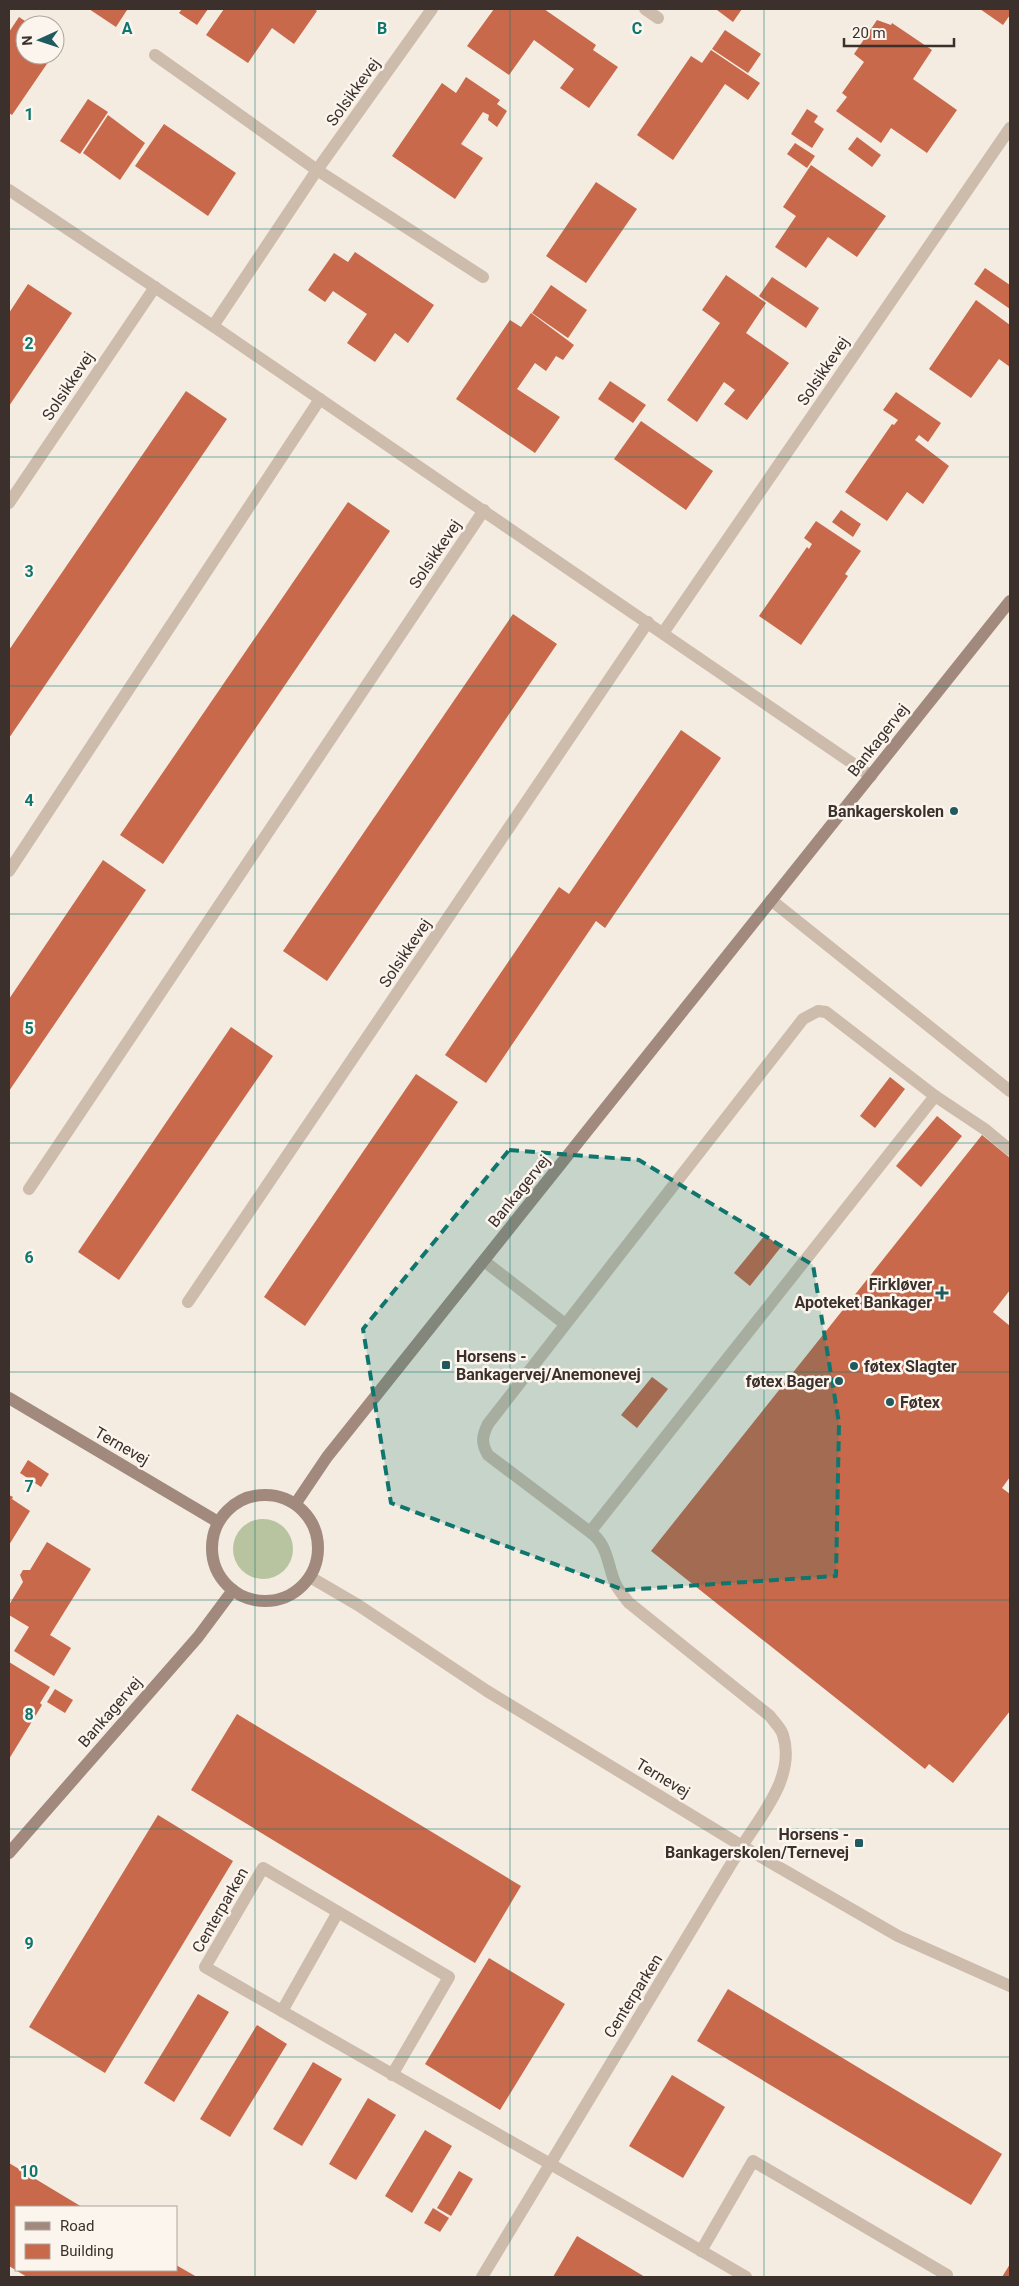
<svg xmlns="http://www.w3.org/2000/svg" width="1019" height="2286" viewBox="0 0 1019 2286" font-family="Roboto,sans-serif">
<rect width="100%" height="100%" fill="#f4ebe1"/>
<circle fill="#b8c4a0" cx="263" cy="1549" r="30"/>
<g fill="#c8694b">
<polygon points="89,9 125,9 127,10 116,27"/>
<polygon points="182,9 208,9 197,25 179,13"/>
<polygon points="224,9 314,9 317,11 294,44 272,28 248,63 206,35"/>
<polygon points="494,9 544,9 596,45 593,50 618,67 589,108 560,88 574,69 534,40 509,75 467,46"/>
<polygon points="718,9 742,9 733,22 717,10"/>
<polygon points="980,9 1010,9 1010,15 1003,25"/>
<polygon points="19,17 31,25 25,25 25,55 53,55 12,115 9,113 9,32"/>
<polygon points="877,20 891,25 892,23 932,50 913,79 957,110 927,153 891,128 881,143 836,111 847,97 842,93 864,62 854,54"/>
<polygon points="725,30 761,54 748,73 712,49"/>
<polygon points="55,41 60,45 55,52"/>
<polygon points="711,50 760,83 748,100 725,84 673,160 637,135 691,56 702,63"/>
<polygon points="466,77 500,100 497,104 507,111 497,127 488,120 489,115 483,112 461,144 483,158 455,199 392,156 442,83 456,93"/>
<polygon points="88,99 108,112 80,154 60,141"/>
<polygon points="807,109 818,116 814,122 824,129 812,148 791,134"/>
<polygon points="108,115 145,143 120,180 83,153"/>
<polygon points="164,124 236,173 208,216 135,166"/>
<polygon points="857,137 881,155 872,167 848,149"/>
<polygon points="795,143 815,156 807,168 787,154"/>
<polygon points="811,165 886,216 857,257 828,237 806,268 775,247 796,216 783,207"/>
<polygon points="596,182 637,209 586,283 546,256"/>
<polygon points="355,252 434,305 408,343 395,333 375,362 347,343 367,314 333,291 325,302 308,290 334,253 348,262"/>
<polygon points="985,268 1010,285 1010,309 974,284"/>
<polygon points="726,275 766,303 746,333 789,363 747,420 724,404 735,390 724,382 697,422 667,400 720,323 702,310"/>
<polygon points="772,277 819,308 806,328 759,296"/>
<polygon points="28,284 72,313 9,406 9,313"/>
<polygon points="551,285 587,310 568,338 532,313"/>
<polygon points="976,300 1010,325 1010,367 999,359 971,398 929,369"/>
<polygon points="531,313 574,345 563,360 556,356 546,371 535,363 517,389 560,417 535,453 456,399 510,320 521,327"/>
<polygon points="610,381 646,405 633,423 598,399"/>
<polygon points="186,391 227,419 9,738 9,650"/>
<polygon points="896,392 941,423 928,442 919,435 915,440 949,466 923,504 907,492 887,521 845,492 892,424 894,425 898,420 883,410"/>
<polygon points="641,421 713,471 686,510 614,459"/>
<polygon points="348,502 390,531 163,864 120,835"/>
<polygon points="841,510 861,524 853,537 832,522"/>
<polygon points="816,521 861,551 845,574 848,576 801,645 759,616 807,547 809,549 812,544 804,538"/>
<polygon points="513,614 557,644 327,981 283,951"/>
<polygon points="681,730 721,758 605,928 596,921 486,1083 445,1055 559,887 569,894"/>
<polygon points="103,860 146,890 9,1091 9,999"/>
<polygon points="231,1027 273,1056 119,1280 78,1252"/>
<polygon points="416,1074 458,1102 305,1326 264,1297"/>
<polygon points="890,1077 905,1089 875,1128 860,1116"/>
<polygon points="937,1116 962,1136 921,1187 896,1166"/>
<polygon points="982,1135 1010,1158 1010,1290 993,1312 1010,1326 1010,1477 1002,1488 1010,1494 1010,1711 953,1783 929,1764 925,1769 651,1551"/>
<polygon points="765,1235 781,1247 750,1286 734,1273"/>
<polygon points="652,1377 668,1389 637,1428 621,1415"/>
<polygon points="28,1460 49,1474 41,1487 20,1473"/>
<polygon points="9,1495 13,1497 12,1499 30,1511 9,1545"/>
<polygon points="47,1542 91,1569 50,1635 71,1648 54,1676 14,1651 29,1627 9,1615 9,1605 23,1582 20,1575 23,1570 30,1570"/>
<polygon points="9,1662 50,1687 40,1703 42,1705 9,1759"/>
<polygon points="55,1689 73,1700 65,1713 47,1702"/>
<polygon points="237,1714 521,1886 475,1963 191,1790"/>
<polygon points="158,1815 233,1861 105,2073 29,2027"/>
<polygon points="489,1958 565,2004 500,2110 425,2064"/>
<polygon points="728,1989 1002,2154 971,2205 697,2041"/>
<polygon points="198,1994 229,2012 174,2102 144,2083"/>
<polygon points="257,2025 287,2044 230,2137 200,2119"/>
<polygon points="313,2062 342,2079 302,2146 273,2129"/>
<polygon points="672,2075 725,2107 683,2178 629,2146"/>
<polygon points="368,2098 396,2115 356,2180 329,2164"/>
<polygon points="425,2130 452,2146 412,2213 385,2196"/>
<polygon points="9,2163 82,2207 16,2207 16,2270 176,2270 176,2265 197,2277 27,2277 9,2266"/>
<polygon points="459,2171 473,2179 451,2216 437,2208"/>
<polygon points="433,2208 449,2218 440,2232 424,2223"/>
<polygon points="577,2236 645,2277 553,2277"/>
<polygon points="1010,2264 1010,2277 1002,2277"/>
</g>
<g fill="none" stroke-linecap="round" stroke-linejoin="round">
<g stroke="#cdbbac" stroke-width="12">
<polyline points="935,1096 986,1130 1010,1150"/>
<polyline points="484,1261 565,1324"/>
<path d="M590 1532 935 1096 826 1012 818 1011 803 1019 488 1424C482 1436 481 1443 488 1455L590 1532C609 1545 607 1566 616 1585 619 1591 625 1597 628 1602L770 1716C774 1722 781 1728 783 1735 796 1776 762 1814 742 1846"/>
</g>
<g stroke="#cdbbac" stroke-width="12">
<polyline points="645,9 658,18"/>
<polyline points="155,55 317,170 483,277"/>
<polyline points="9,190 213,326 871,776"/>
<polyline points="213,326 317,170 432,9"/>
<polyline points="9,503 155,287"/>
<polyline points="663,633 1010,128"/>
<polyline points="9,871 320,399"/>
<polyline points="771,900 1010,1091"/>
<polyline points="29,1189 484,510"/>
<polyline points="188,1302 648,622"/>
<polyline points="310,1577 358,1605 487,1691 742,1846 898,1936 1010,1986"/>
<polyline points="282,2011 338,1912"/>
<path d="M392 2075 449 1977 263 1868 205 1967C385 2071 567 2172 746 2277"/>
<polyline points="701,2251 753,2161 947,2275 945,2277"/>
<polyline points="482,2277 742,1846"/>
</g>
<g stroke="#a18a7d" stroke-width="12">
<polyline points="9,1398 218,1522"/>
<circle cx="265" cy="1548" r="53"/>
<polyline points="296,1503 327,1457 1010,601"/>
<polyline points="9,1853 198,1637 233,1590"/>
</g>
</g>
<path fill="#0f766e" fill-opacity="0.2" stroke="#0f766e" stroke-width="4" stroke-dasharray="10 6" stroke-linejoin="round" d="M509 1150 639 1160 813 1265 839 1423 836 1576 624 1590 391 1503 363 1329Z"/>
<path fill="none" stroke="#0f766e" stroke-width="1" stroke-opacity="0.55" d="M255 9V2277M510 9V2277M764 9V2277M9 229H1010M9 457H1010M9 686H1010M9 914H1010M9 1143H1010M9 1372H1010M9 1600H1010M9 1829H1010M9 2057H1010"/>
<g fill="#1f5a5e" stroke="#fbf5ee" stroke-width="2">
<circle cx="954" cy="811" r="5"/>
<path d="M939.5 1285.5h5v5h5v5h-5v5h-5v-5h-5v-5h5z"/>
<rect x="441" y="1360" width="10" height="10" rx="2.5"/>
<circle cx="854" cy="1366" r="5"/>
<circle cx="839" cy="1381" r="5"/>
<circle cx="890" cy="1402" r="5"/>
<rect x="854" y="1838" width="10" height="10" rx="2.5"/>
</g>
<g text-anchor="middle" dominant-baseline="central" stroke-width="5" stroke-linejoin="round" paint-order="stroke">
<g font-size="16" fill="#3b302b" stroke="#fbf5ee">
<text transform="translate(353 92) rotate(-54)">Solsikkevej</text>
<text transform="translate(823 371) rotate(-56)">Solsikkevej</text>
<text transform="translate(68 386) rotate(-56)">Solsikkevej</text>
<text transform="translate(435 554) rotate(-56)">Solsikkevej</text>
<text transform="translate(878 740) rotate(-52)">Bankagervej</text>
<text transform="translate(405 953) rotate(-56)">Solsikkevej</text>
<text transform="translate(519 1191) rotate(-51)">Bankagervej</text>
<text transform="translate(122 1446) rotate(30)">Ternevej</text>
<text transform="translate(110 1712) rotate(-49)">Bankagervej</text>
<text transform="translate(663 1778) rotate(31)">Ternevej</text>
<text transform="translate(220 1910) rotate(-60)">Centerparken</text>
<text transform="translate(633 1996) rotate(-58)">Centerparken</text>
</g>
<g font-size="16" font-weight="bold" fill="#3b302b" stroke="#fbf5ee" text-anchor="end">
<text x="944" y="811">Bankagerskolen</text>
<text x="932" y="1284">Firkløver<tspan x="932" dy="18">Apoteket Bankager</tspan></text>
<text x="456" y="1356" text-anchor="start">Horsens -<tspan x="456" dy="18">Bankagervej/Anemonevej</tspan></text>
<text x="864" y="1366" text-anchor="start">føtex Slagter</text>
<text x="829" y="1381">føtex Bager</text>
<text x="900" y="1402" text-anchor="start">Føtex</text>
<text x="849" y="1834">Horsens -<tspan x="849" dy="18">Bankagerskolen/Ternevej</tspan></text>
</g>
</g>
<g font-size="16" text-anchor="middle" font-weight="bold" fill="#0f766e" stroke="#fbf5ee" stroke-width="5" stroke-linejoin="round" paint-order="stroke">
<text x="127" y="34">A</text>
<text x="382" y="34">B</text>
<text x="637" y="34">C</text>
<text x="29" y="120">1</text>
<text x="29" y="349">2</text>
<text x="29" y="577">3</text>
<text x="29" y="806">4</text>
<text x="29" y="1034">5</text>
<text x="29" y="1263">6</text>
<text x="29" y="1492">7</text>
<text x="29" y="1720">8</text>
<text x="29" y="1949">9</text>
<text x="29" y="2177">10</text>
</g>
<rect width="1019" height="2286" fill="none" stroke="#3b302b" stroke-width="20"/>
<rect x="15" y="2206" width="162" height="65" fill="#fbf5ee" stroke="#aea6a0"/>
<rect x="25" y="2222" width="25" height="8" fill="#a18a7d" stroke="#aea6a0"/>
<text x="60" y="2231" font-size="15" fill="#3b302b">Road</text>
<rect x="25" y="2244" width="25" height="15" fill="#c8694b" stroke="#aea6a0"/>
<text x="60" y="2256" font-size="15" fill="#3b302b">Building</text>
<g transform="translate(40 40) rotate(267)"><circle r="24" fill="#fbf5ee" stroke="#aea6a0"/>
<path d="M0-4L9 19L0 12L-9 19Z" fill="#1f5a5e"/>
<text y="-8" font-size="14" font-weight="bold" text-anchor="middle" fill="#3b302b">N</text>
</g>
<path d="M844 38v8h110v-8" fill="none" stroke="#3b302b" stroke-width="2.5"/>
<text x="852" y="38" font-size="15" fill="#3b302b" stroke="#fbf5ee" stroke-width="4" paint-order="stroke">20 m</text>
</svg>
